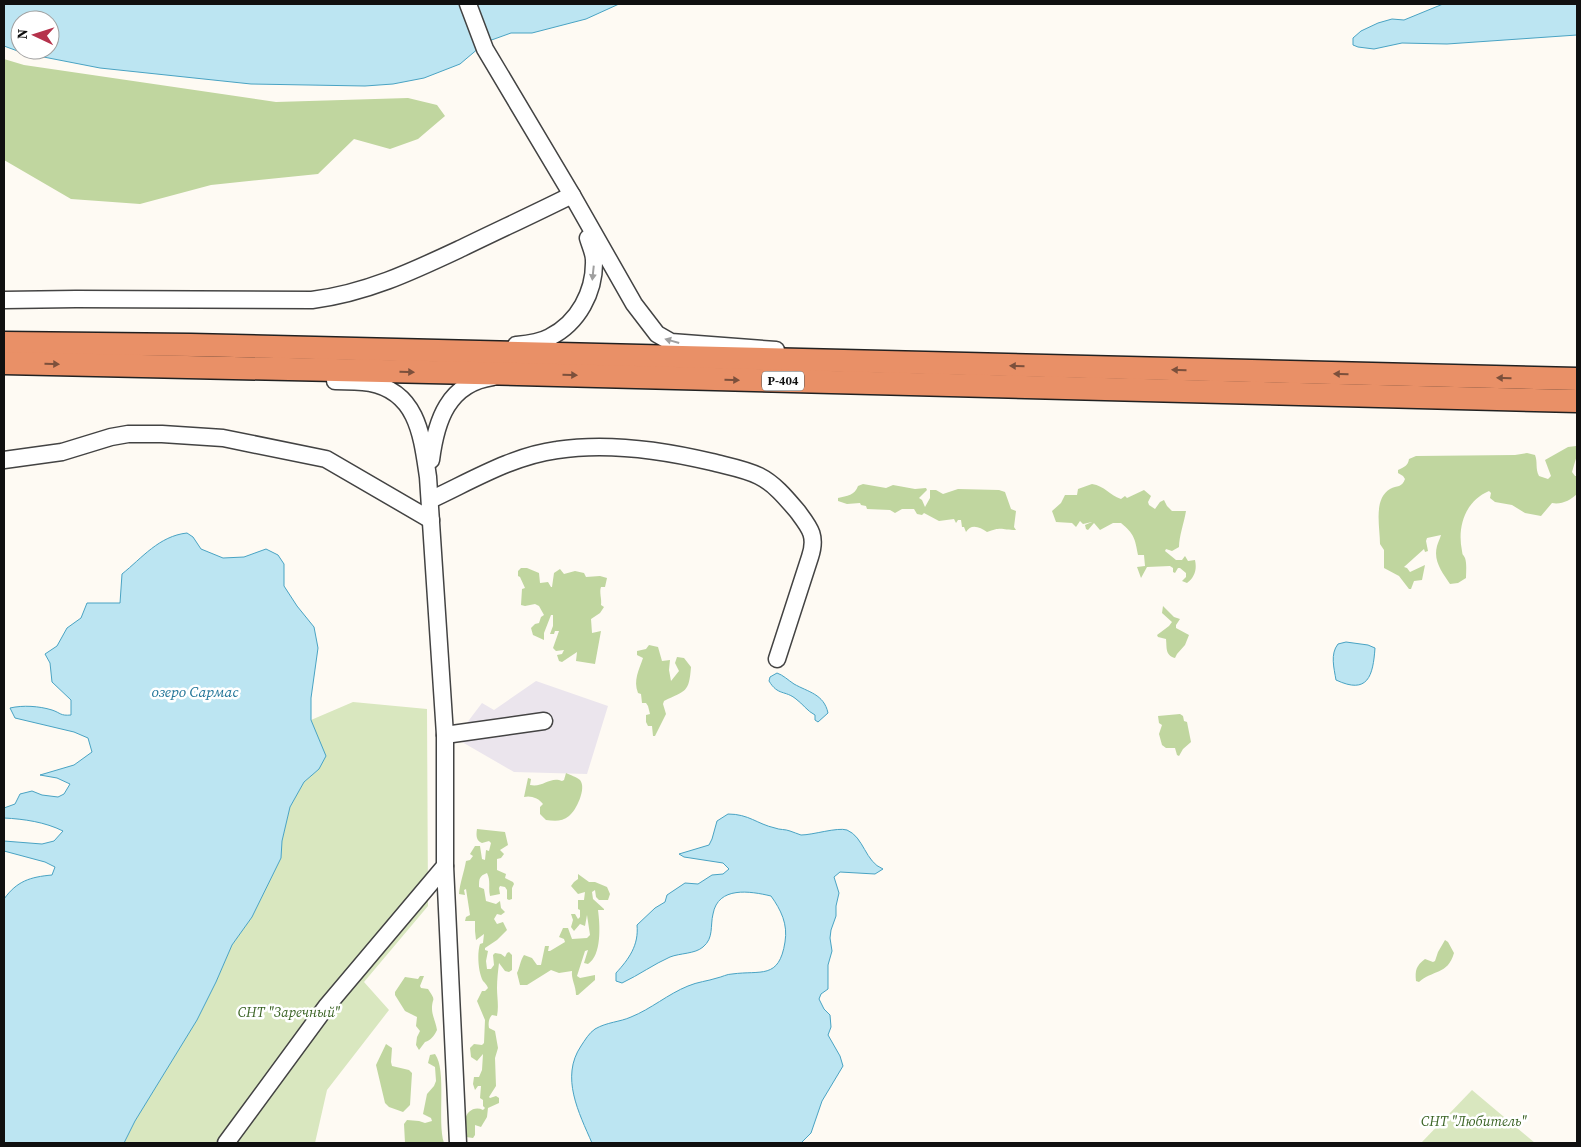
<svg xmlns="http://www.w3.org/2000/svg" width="1581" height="1147" viewBox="0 0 1581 1147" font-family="'Source Serif 4',serif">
<rect width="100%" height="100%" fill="#fefaf3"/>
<polygon fill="#ebe5ed" points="536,681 608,706 587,774 514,772 462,742 463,728 482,703 494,710"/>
<g fill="#d9e7bf">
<polygon points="353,702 427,709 428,906 364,982 389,1010 327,1090 315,1143 124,1143 135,1121 197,1020 216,982 232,945 252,917 281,858 282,841 290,807 304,782 319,769 317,738 311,720"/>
<polygon points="1472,1090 1535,1143 1421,1143"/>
</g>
<g fill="#c0d69f">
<polygon points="4,59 24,65 276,102 408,98 437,105 445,116 418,139 390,149 354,139 318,174 211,185 140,204 71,199 4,160"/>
<path d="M1576 446 1577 447V455L1572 472 1575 476H1577V494C1571 500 1561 505 1552 503L1541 516 1525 513 1512 505 1495 502 1490 498 1491 493 1489 491C1465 501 1457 527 1462 551 1463 557 1462 552 1465 558 1467 564 1466 572 1466 578L1458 583 1450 584C1442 572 1433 561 1437 546 1438 542 1440 539 1441 535L1427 538 1426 541 1428 551 1425 552 1424 549 1404 567 1407 568 1410 572 1425 565 1422 580 1414 581 1411 589H1409L1399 576 1384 568V550L1380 544C1380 527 1373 499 1390 489 1397 485 1402 488 1405 479L1403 476 1398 473V470C1404 467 1408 466 1409 459L1416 456 1515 455 1527 453 1535 455C1538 463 1535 468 1539 476L1548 479 1551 476 1545 460 1568 447Z"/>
<path d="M863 484 886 488 893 485 915 489 926 488 927 490 919 498 922 500 925 507 930 498V490H936L943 494 958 489 999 490 1005 492 1011 509 1016 511 1014 527 1016 530C1002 530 1002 526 987 532 980 527 971 523 966 532L964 527H962L961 520H958L956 523 954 519 939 521 924 513 922 515 917 514 914 509H902L895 513 890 510 867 509 866 506 861 505 860 503 847 504 838 501V498C847 496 855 495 858 486Z"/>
<path d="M1092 484C1105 486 1109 495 1121 499L1125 496 1127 498 1144 490 1151 496 1148 502 1149 505 1155 509 1160 502 1164 500 1167 506 1172 511H1186C1184 523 1179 536 1179 547L1172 551 1166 549 1165 551 1176 560H1182L1185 556 1188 561 1195 560C1197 569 1195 577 1187 583L1182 581 1186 577V573L1180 568H1178L1175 573 1173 572V568L1170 566 1147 567 1141 578 1137 567 1145 566 1144 555H1138C1135 538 1134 534 1121 523H1113L1100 530 1094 523 1088 530 1086 529 1085 525 1092 522 1083 524 1080 521 1076 527 1072 523 1056 522 1052 511 1061 503 1065 495H1077L1078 489Z"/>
<path d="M521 568H527L539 573 540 583 548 582 551 587H552L554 573 560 569 564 574 575 571 584 573 586 577 600 576 607 578 605 587H601C599 592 602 599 601 605L604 607 600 613 591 619 592 633 601 631 595 664 576 661 577 652 562 662 559 661 557 655 562 654 564 650 556 651 553 648 559 631H555L554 634H550L553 626V615H551L544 633V640L533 635 531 628 535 624 539 623 541 617 544 615 539 606 535 604 525 606 521 605 522 589 525 588 520 577 518 576V571Z"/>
<path d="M1163 606 1174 617 1180 619 1176 625V628L1189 635 1185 645 1177 654 1175 658C1165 655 1167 648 1166 639L1158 637 1157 635 1169 626 1172 622 1162 613Z"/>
<path d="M649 645 658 647 662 661 670 660 669 670 671 681 679 671 675 663 677 657 684 658 691 667C689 693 686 690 664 701L663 704 666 714 655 736H653L652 726H648L646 722V715L650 714 648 706 646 703H642L641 694 638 693C633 680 639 670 643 658L637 655V651L646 649Z"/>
<polygon points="1180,714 1183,716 1184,721 1187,722 1191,742 1183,749 1179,756 1177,755 1175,748 1166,748 1162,745 1159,734 1162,725 1159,723 1158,716"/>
<path d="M566 773C570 775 577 777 580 780 587 788 576 811 569 816 562 822 554 821 546 820L540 814V807L543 804C539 798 530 795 524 797L528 778 531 779 530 785C543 788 550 776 562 781L564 780Z"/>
<path d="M477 829 505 832 508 845 500 850 504 854 501 858 497 859V870L506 874 505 878 513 882 514 884 512 888V899L509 900 507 899V890L505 887 500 886 499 888 500 894 490 896C488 888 491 881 487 873 479 876 479 879 479 887L484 889 486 901 496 904 500 901 501 908 505 912 501 915 497 914 494 919 497 924 503 922 507 930 497 940 485 948V950L488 951 486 961 487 969H491L494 965 493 955 495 953 501 954 505 957 507 953 509 952 512 955V970L509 972 505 971 499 963C498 971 497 980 497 988 497 997 499 1006 497 1016L492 1015C489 1018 488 1023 489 1028L495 1031 498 1048 495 1058 496 1086 489 1097 490 1098 496 1096 499 1098V1103L488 1108 487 1117 481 1127 475 1125V1135L473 1138 466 1137C468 1131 464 1127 465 1121 466 1111 475 1106 483 1110L485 1108 483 1106V1100L480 1098 481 1086H478L475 1090 473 1084 474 1077H479L482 1070 483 1054 477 1061 471 1057 470 1048 474 1044 482 1045 484 1043 485 1020 477 1001 482 991H485L488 988C487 985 485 983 483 981 478 972 477 953 480 944L483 943 484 934 476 940 475 931V921H465L466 917 470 915 466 889 464 890 465 895 459 894C460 882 464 873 466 861L470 860 473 856 470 854 475 846H480L482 859 485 860 486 850 489 851 491 843 489 841 482 843C476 841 476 835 477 829Z"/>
<path d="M578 874 589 882H595L607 887 610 894 608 900H599L596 897 595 890 592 892 593 899 604 909V910H598C600 925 602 955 588 964L584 963 588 950 585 951 577 976 580 978 595 975V980L578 995H576C576 986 571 979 572 971L559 973 551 970 527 985H520L517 973C520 967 520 961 524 955L532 958 537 965H541L545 946H549L548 951H550L565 942 564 939 559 937 563 928H568L572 939 587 938 590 935 587 915 585 926 580 924 574 931 571 927 573 920 571 914H575L578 919 580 917V910L578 909V900H584L585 892 578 894 571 886 574 882 578 879Z"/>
<path d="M1445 940 1448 942 1454 953C1448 975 1432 970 1419 982L1416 981C1415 970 1416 966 1425 959L1433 962 1435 961 1438 952Z"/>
<path d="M420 976H424L420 986 421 988 428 989C437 1002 432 997 432 1009 432 1015 436 1023 437 1030 434 1036 431 1040 425 1042L419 1050 416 1045 417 1037 420 1031 416 1026 417 1017 405 1011 395 995V992L405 977 418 979Z"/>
<polygon points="386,1044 392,1048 391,1062 392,1066 409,1070 412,1073 410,1105 403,1112 389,1107 385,1103 376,1065"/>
<path d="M435 1054C447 1070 437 1122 444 1143H405L404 1124 407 1120 419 1121 425 1123 432 1121 431 1118 423 1114 427 1094 434 1086 436 1081 435 1067 428 1063 430 1055Z"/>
</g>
<g fill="#bce5f2" stroke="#49a3c3" fill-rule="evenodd">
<path d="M4 4H619L586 19 532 33H511L486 42 460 64 424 78 393 84 365 86 251 84 100 68 23 53 4 46ZM20 20H50V50H20Z"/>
<polygon points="1443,4 1577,4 1577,35 1447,44 1402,43 1374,49 1358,47 1353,45 1353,38 1361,31 1378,23 1392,19 1404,20"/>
<path d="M187 533 193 537 201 549 223 558 244 557 266 549 278 555 284 564V586L297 606 314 627 318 648 311 698V720L326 756 319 769 304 782 290 807 282 841 281 858 252 917 232 945 216 982 197 1020 135 1121 124 1143H4V899C17 881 30 877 52 875L55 867 45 862 4 851V841L42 844 54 841 63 831C45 822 24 819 4 818V808L15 804 20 794 32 791 42 795 58 797 64 794 70 784 57 778 40 775 74 765 92 752 88 738 74 732 15 718 10 708C23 705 39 706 52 710 61 713 60 716 71 715V700L52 682 50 663 45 654 57 646 67 628 81 618 87 603H120L122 574C142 558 159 536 187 533Z"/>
<path d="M1346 642 1368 645 1375 648C1373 676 1368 695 1336 680 1334 668 1330 654 1338 644Z"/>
<path d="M777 673C783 675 788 680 794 684 808 692 824 694 828 713L818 722 815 720V715C807 711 803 704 796 699 785 690 778 696 769 681L770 677Z"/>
<path d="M728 814C749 814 757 824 775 828 780 830 785 829 790 831 794 832 797 834 801 835 813 835 837 827 847 830 864 837 865 862 883 869L875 874 840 872 834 877 839 893 836 906V916L831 930 830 938 832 951 828 965V989L821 994 819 999 824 1009 830 1015 831 1027 828 1035 840 1056 843 1066 822 1101 811 1133 801 1143H592C579 1113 560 1077 581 1046 585 1040 589 1033 595 1029 607 1022 620 1022 631 1017 651 1009 668 994 688 986 697 982 708 981 717 978 722 977 727 974 732 974 761 970 779 980 785 942 788 924 781 910 771 896 750 891 718 886 713 914 710 926 714 938 703 947 695 954 680 953 670 957 654 964 639 975 622 983L616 981V973C629 959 639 945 637 925L655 908 665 902 667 895 685 883 698 884 712 875 723 874 729 869 723 863 684 857 679 854 709 845 712 839 717 821Z"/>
</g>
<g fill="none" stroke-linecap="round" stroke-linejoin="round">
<defs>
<g id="minor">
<polyline points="468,4 485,49 572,195 634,304 657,334 671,342 776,350"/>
<path d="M4 300 76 299 312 300C367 293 413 271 462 248 499 230 536 213 572 195"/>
<path d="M516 345C527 344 539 343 550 337 578 323 595 292 594 260 594 253 590 245 588 238"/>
<polyline points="4,460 62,452 111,437 128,434 162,434 223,438 326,459 431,520"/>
<path d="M431 460C436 421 448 383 493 377"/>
<path d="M430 500C471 481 512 456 557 450 608 442 662 450 712 462 727 466 745 469 759 476 775 484 787 499 798 512 810 528 817 536 810 557L777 659"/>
<polyline points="445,735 544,721"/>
<polyline points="445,866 458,1143"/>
<path d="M226 1143 326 1007 445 866V735L428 477C422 437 418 392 370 383 358 381 346 381 335 381"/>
</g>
<g id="highway">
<polyline points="4,343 191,345 1577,379"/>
<polyline points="4,363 518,374 1577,401"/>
</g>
</defs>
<use href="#minor" stroke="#434343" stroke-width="19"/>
<use href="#highway" stroke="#212121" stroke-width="25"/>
<use href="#minor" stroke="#fff" stroke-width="16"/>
<use href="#highway" stroke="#e99067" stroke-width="22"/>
</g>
<defs><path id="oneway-solid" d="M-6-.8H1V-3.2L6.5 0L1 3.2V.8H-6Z" transform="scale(1.25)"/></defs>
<g fill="#9f9f9f">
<use href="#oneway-solid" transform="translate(593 273) rotate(96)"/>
<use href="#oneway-solid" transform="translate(672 341) rotate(-164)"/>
</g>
<g fill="#7c503c">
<use href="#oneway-solid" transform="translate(52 364) rotate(1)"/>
<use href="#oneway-solid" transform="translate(1017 366) rotate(-179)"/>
<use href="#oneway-solid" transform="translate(1179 370) rotate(-179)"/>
<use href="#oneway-solid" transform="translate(407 372) rotate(1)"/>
<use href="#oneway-solid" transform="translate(1341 374) rotate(-179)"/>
<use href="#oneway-solid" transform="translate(570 375) rotate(1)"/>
<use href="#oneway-solid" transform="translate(1504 378) rotate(-179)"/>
<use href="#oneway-solid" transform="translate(732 380) rotate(1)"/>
</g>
<g text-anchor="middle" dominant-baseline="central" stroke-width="5" stroke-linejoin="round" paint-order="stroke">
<rect fill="#fff" stroke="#585858" stroke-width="1" x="762" y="371.5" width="42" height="19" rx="4"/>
<g font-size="12" font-weight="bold" fill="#101010">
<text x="783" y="381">Р-404</text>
</g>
<g font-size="14" font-style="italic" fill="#3a6324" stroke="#fff">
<text x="289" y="1012">СНТ "Заречный"</text>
<text x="1474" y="1121">СНТ "Любитель"</text>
</g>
<g font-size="15" font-style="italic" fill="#227598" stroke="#fff">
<text x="195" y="691">озеро Сармас</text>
</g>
</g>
<rect width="1581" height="1147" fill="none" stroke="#101010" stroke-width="10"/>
<g transform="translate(35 35) rotate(274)"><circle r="24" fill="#ffffff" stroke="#9f9f9f"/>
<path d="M0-4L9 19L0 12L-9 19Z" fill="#b5324b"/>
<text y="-8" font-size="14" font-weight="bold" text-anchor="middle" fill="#101010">N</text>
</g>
</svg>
